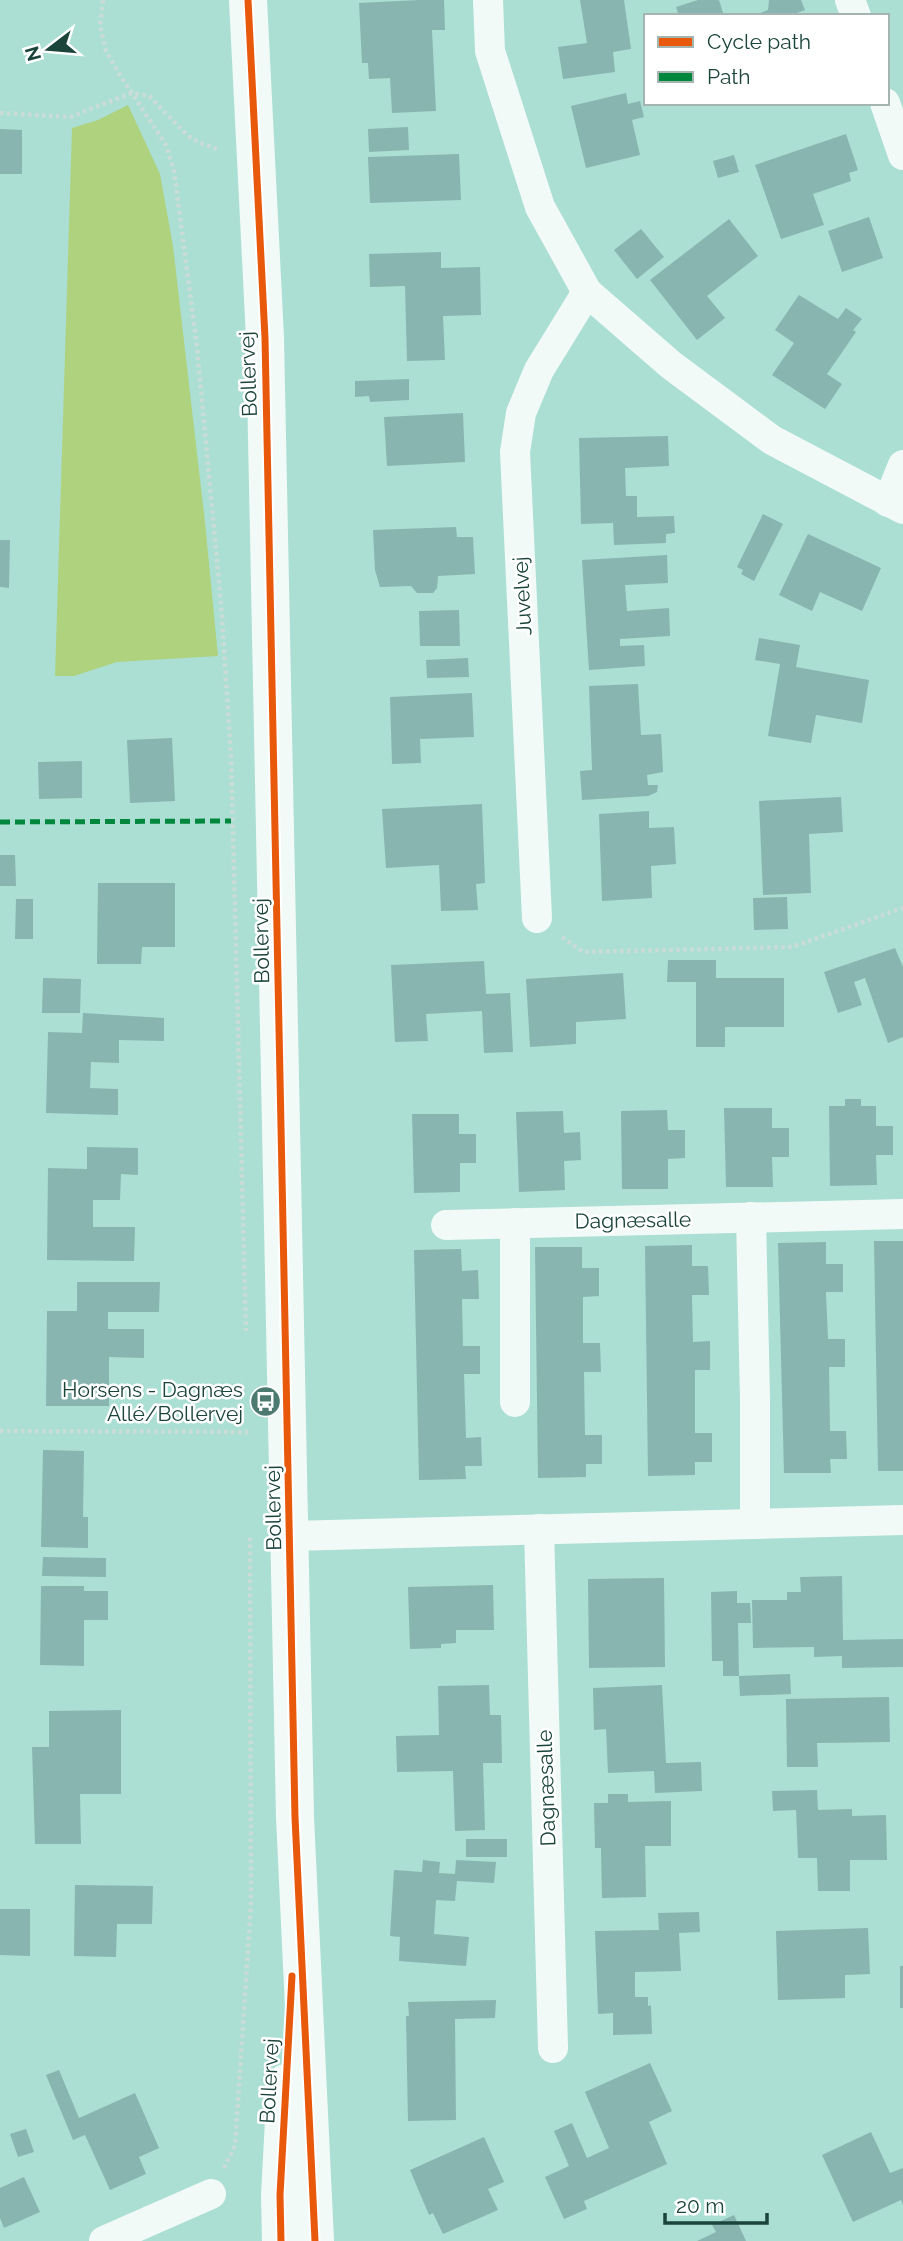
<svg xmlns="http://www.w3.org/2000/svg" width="903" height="2241" viewBox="0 0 903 2241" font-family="Raleway,sans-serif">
<rect width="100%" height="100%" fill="#abdfd3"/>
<polygon fill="#afd27f" points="128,105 160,174 173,246 205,522 218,656 117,662 74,676 55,676 72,128 98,120"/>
<g fill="#88b5b0">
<polygon points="419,0 444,0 445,30 432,30 436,111 392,113 390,78 369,79 368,63 362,63 359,3"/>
<polygon points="580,0 624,0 631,49 613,52 615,72 563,79 558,47 587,43"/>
<polygon points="698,0 719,0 723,13 718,16 679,16 676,7"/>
<polygon points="769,0 801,0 805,10 789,16 752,16 768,10"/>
<polygon points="626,93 628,104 640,101 644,117 632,120 640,155 586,168 571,106"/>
<polygon points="408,127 409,150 369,152 368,129"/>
<polygon points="0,129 22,130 22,174 0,174"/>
<polygon points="846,134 858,170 849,173 851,181 813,194 824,225 781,239 755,165"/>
<polygon points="459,154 461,200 370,203 368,157"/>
<polygon points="734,155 739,172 718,178 713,161"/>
<polygon points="869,217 883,258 842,272 828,231"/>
<polygon points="729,219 758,256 707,296 725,318 697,340 650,280"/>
<polygon points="641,229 664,257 637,279 614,250"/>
<polygon points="441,252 441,268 480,267 481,315 443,316 445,360 407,361 405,286 370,287 369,254"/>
<polygon points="799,295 838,319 846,308 862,319 853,330 856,332 827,374 842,384 825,409 772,375 794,343 775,330"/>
<polygon points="409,379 409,400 370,402 369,396 355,397 355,381"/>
<polygon points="463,413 465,462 387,466 384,417"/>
<polygon points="668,436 669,466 625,468 626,496 637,496 637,517 674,516 675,533 666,534 666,543 614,545 613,523 581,524 579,438"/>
<polygon points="763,514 783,524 754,581 741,574 743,570 737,567"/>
<polygon points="456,527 457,537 473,537 475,574 438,576 437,588 433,593 417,593 411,586 380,587 375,570 373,530"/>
<polygon points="808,534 881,568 862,611 820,592 812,611 779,595"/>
<polygon points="0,540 10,540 9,588 0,587"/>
<polygon points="667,555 668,583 625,585 627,611 669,608 670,636 620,639 620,646 644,645 645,666 589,670 582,560"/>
<polygon points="459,610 460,646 420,646 419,611"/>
<polygon points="759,638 800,645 796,667 869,680 862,723 816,715 811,743 768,736 780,664 755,660"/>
<polygon points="468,658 469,677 427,678 426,660"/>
<polygon points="638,684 641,735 661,734 663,772 647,775 648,785 658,785 657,792 648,796 582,800 580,771 592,770 589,686"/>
<polygon points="472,693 474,737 420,739 421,763 392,764 390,697"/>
<polygon points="172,738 175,801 130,803 127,740"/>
<polygon points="82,761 82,798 39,799 38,762"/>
<polygon points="841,797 843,832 809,834 811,893 763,895 759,801"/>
<polygon points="482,804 485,883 476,884 478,910 441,911 439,865 386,868 382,809"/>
<polygon points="649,811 649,828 674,827 676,864 651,866 652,898 602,901 599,814"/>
<polygon points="0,855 15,855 16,886 0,886"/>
<polygon points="98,883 175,883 175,947 142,947 141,964 97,964"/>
<polygon points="787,897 788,929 754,930 753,898"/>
<polygon points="16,899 33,899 33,939 15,939"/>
<polygon points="895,948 903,967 903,1037 888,1043 865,978 854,982 862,1005 838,1013 824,972"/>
<polygon points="668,960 716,960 716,978 784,978 784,1027 725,1027 725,1047 696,1047 696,982 667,982"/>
<polygon points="484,961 486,994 510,993 513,1052 484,1053 482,1011 426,1014 428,1041 395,1042 391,965"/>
<polygon points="623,973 626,1019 576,1022 576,1044 530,1047 526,979"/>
<polygon points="43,978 81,979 80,1013 42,1013"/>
<polygon points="83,1013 164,1018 164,1041 119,1040 119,1063 91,1062 90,1088 118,1089 118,1115 46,1113 48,1032 82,1033"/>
<polygon points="845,1099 861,1099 861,1106 876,1106 876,1126 893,1126 893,1155 876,1155 877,1185 830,1186 829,1106 845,1106"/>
<polygon points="724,1108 772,1108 772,1128 789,1128 789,1157 772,1157 773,1187 726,1187"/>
<polygon points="667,1110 668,1130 685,1130 685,1158 668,1159 668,1189 622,1189 621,1111"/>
<polygon points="563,1111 564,1133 580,1132 581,1160 564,1161 565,1190 519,1192 516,1112"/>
<polygon points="412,1114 459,1114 459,1134 476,1134 476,1163 460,1163 460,1192 414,1193"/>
<polygon points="87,1147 138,1148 138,1175 121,1174 120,1200 93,1200 93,1227 135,1227 134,1261 47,1260 48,1168 87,1169"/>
<polygon points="874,1241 903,1241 903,1471 878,1471"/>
<polygon points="826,1242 826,1264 843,1264 843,1292 826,1292 828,1339 845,1339 845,1367 829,1367 830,1431 846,1431 847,1459 830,1459 831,1473 784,1473 778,1243"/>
<polygon points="692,1245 692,1266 708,1266 709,1295 692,1295 693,1342 710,1341 710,1370 695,1370 695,1433 712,1433 712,1462 695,1462 695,1475 648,1476 645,1246"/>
<polygon points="535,1247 582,1247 582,1268 599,1268 599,1296 583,1297 583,1343 600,1343 601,1372 584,1372 585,1435 602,1435 602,1464 586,1464 586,1477 538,1478"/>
<polygon points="461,1249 462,1271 478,1270 479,1299 462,1299 463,1346 480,1346 480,1374 464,1374 466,1438 481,1437 482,1466 465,1466 466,1479 419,1480 414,1250"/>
<polygon points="77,1282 160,1282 159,1312 108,1312 108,1329 144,1329 144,1358 109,1357 109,1406 46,1406 47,1311 77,1311"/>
<polygon points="43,1450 84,1451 83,1517 88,1517 88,1548 41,1547"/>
<polygon points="43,1557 106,1558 106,1577 42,1576"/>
<polygon points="842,1576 843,1640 903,1639 903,1667 842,1668 842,1656 814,1657 814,1647 753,1648 752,1600 787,1600 787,1592 801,1592 800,1577"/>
<polygon points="664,1578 665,1667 589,1668 588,1579"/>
<polygon points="493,1585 494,1630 456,1630 456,1643 441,1644 441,1648 410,1649 408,1587"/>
<polygon points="41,1586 84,1586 84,1591 108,1591 108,1620 84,1620 84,1666 40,1665"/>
<polygon points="737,1591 737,1603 750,1603 751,1623 738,1623 739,1676 723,1676 723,1661 712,1661 711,1592"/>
<polygon points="790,1674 791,1694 740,1696 739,1676"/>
<polygon points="489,1685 490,1715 501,1715 502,1763 483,1763 485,1830 455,1831 453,1771 397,1772 396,1736 439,1735 438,1686"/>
<polygon points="662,1685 666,1763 701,1762 702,1791 655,1793 654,1771 608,1773 606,1729 594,1730 593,1688"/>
<polygon points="889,1697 890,1742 817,1743 818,1767 787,1767 786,1699"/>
<polygon points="121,1710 121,1794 80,1794 81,1844 35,1844 32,1747 49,1747 49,1711"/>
<polygon points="817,1790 818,1810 852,1809 852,1816 886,1815 887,1860 850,1860 850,1891 818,1891 817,1858 798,1858 796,1810 773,1811 772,1791"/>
<polygon points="608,1794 628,1794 628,1802 671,1801 671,1846 645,1846 646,1897 602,1898 601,1848 595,1848 594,1803 608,1803"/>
<rect x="466" y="1839" width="41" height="18"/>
<polygon points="423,1860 440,1862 439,1873 455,1874 456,1860 496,1862 494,1883 457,1881 455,1901 436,1900 434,1934 469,1937 466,1966 399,1961 400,1937 390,1936 394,1870 422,1872"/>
<polygon points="75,1885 153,1886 152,1924 117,1924 116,1957 74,1956"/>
<polygon points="0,1909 30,1909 30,1956 0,1955"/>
<polygon points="699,1912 700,1932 679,1933 681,1971 635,1972 635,1997 648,1997 648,2006 651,2005 652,2034 613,2035 613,2013 598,2014 595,1931 659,1930 658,1913"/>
<polygon points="868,1928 870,1974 845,1975 845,1998 778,2000 776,1931"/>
<rect x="900" y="1966" width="3" height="42"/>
<polygon points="496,2000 495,2018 455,2019 456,2120 408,2121 406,2016 409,2016 408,2002"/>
<polygon points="650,2063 672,2111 649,2122 667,2164 584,2201 587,2209 564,2219 545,2177 569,2166 554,2131 572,2123 587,2158 609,2148 585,2092"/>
<polygon points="59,2070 79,2118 135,2093 159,2148 139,2157 146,2174 110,2190 85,2135 73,2140 46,2075"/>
<polygon points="26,2129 34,2152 18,2157 10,2134"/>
<polygon points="871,2132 890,2173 903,2168 903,2205 901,2200 853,2222 822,2155"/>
<polygon points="484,2137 504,2182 488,2189 498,2210 443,2234 433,2213 429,2215 410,2170"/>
<polygon points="24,2177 40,2212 4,2228 0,2218 0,2188"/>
<polygon points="734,2215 746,2241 697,2241 716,2232 712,2225"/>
</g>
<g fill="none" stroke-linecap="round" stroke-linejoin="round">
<g stroke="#cadcd7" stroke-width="4.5" stroke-dasharray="3.5 3.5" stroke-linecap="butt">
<polyline points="103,0 100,26 106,51 118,72 166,145 174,171 197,347 221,604 231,756 246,1331"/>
<polyline points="0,113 70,117 132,93 149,96 188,136 200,143 220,150"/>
<polyline points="562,937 583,952 792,947 903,908"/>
<polyline points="0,1431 251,1432"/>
<polyline points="224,2168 235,2146 251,1904 250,1536"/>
</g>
<g stroke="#f2faf8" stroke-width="30">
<polyline points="488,0 490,51 540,207 587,292 671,365 772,440 903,509"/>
<polyline points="850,0 856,16"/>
<polyline points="885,103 903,155"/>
<polyline points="888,502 903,465"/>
<polyline points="537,918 515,452 521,413 539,370 587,292"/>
<polyline points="751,1217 755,1399 755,1524"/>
<polyline points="446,1225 903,1214"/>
<polyline points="515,1402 515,1223"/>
<polyline points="539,1529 553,2048"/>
<polyline points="291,1536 903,1520"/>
<polyline points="104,2241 211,2194"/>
</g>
<g stroke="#f2faf8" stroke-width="38">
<polyline points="248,0 265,338 295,1817 315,2241"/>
<polyline points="281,2241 280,2195 286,2083"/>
</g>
<polyline stroke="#00873e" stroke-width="5" stroke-dasharray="10 5" stroke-linecap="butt" points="0,822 231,821"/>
<defs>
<g id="cycleway">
<polyline points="248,0 265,338 295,1817 315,2241"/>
<polyline points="281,2241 280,2195 292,1976"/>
</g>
</defs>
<use href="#cycleway" stroke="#fff" stroke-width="11"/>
<use href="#cycleway" stroke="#e8590c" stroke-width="7"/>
</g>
<defs>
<symbol id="bus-disc" viewBox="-11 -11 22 22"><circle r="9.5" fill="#4d7a70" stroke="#fff"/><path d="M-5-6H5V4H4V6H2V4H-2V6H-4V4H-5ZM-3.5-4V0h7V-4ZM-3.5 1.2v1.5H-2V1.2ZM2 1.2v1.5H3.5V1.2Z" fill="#fff"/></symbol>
</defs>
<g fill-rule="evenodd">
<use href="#bus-disc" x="248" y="1384" width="35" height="35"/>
</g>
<g text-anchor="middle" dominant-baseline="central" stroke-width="5" stroke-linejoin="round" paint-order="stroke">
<g font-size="21" fill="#1b443b" stroke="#fff">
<text transform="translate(248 374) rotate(-92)">Bollervej</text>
<text transform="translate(522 596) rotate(-93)">Juvelvej</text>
<text transform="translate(261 941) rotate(-91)">Bollervej</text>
<text transform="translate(633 1220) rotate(-1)">Dagnæsalle</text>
<text transform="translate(273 1508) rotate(-91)">Bollervej</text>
<text transform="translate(546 1788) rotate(-92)">Dagnæsalle</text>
<text transform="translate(269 2081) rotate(-87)">Bollervej</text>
</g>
<g font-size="21" fill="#1b443b" stroke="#fff" text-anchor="end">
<text x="243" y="1389">Horsens - Dagnæs<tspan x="243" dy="24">Allé/Bollervej</tspan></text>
</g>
</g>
<rect x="644" y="14" width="245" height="91" fill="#ffffff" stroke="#a4b4b1" stroke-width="2"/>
<rect x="658" y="37" width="35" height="10" fill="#e8590c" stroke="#a4b4b1" stroke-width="2"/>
<text x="707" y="49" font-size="21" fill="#1b443b">Cycle path</text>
<rect x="658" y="72" width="35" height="10" fill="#00873e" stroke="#a4b4b1" stroke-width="2"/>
<text x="707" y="84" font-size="21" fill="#1b443b">Path</text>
<g transform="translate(49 49) rotate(254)" stroke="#ffffff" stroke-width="5" paint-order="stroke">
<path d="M0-5L12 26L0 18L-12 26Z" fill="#1b443b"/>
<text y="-10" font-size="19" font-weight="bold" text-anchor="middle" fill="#1b443b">N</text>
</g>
<path d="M665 2213v10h102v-10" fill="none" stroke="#1b443b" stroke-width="3.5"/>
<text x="676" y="2213" font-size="21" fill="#1b443b" stroke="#ffffff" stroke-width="5" paint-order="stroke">20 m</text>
</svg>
